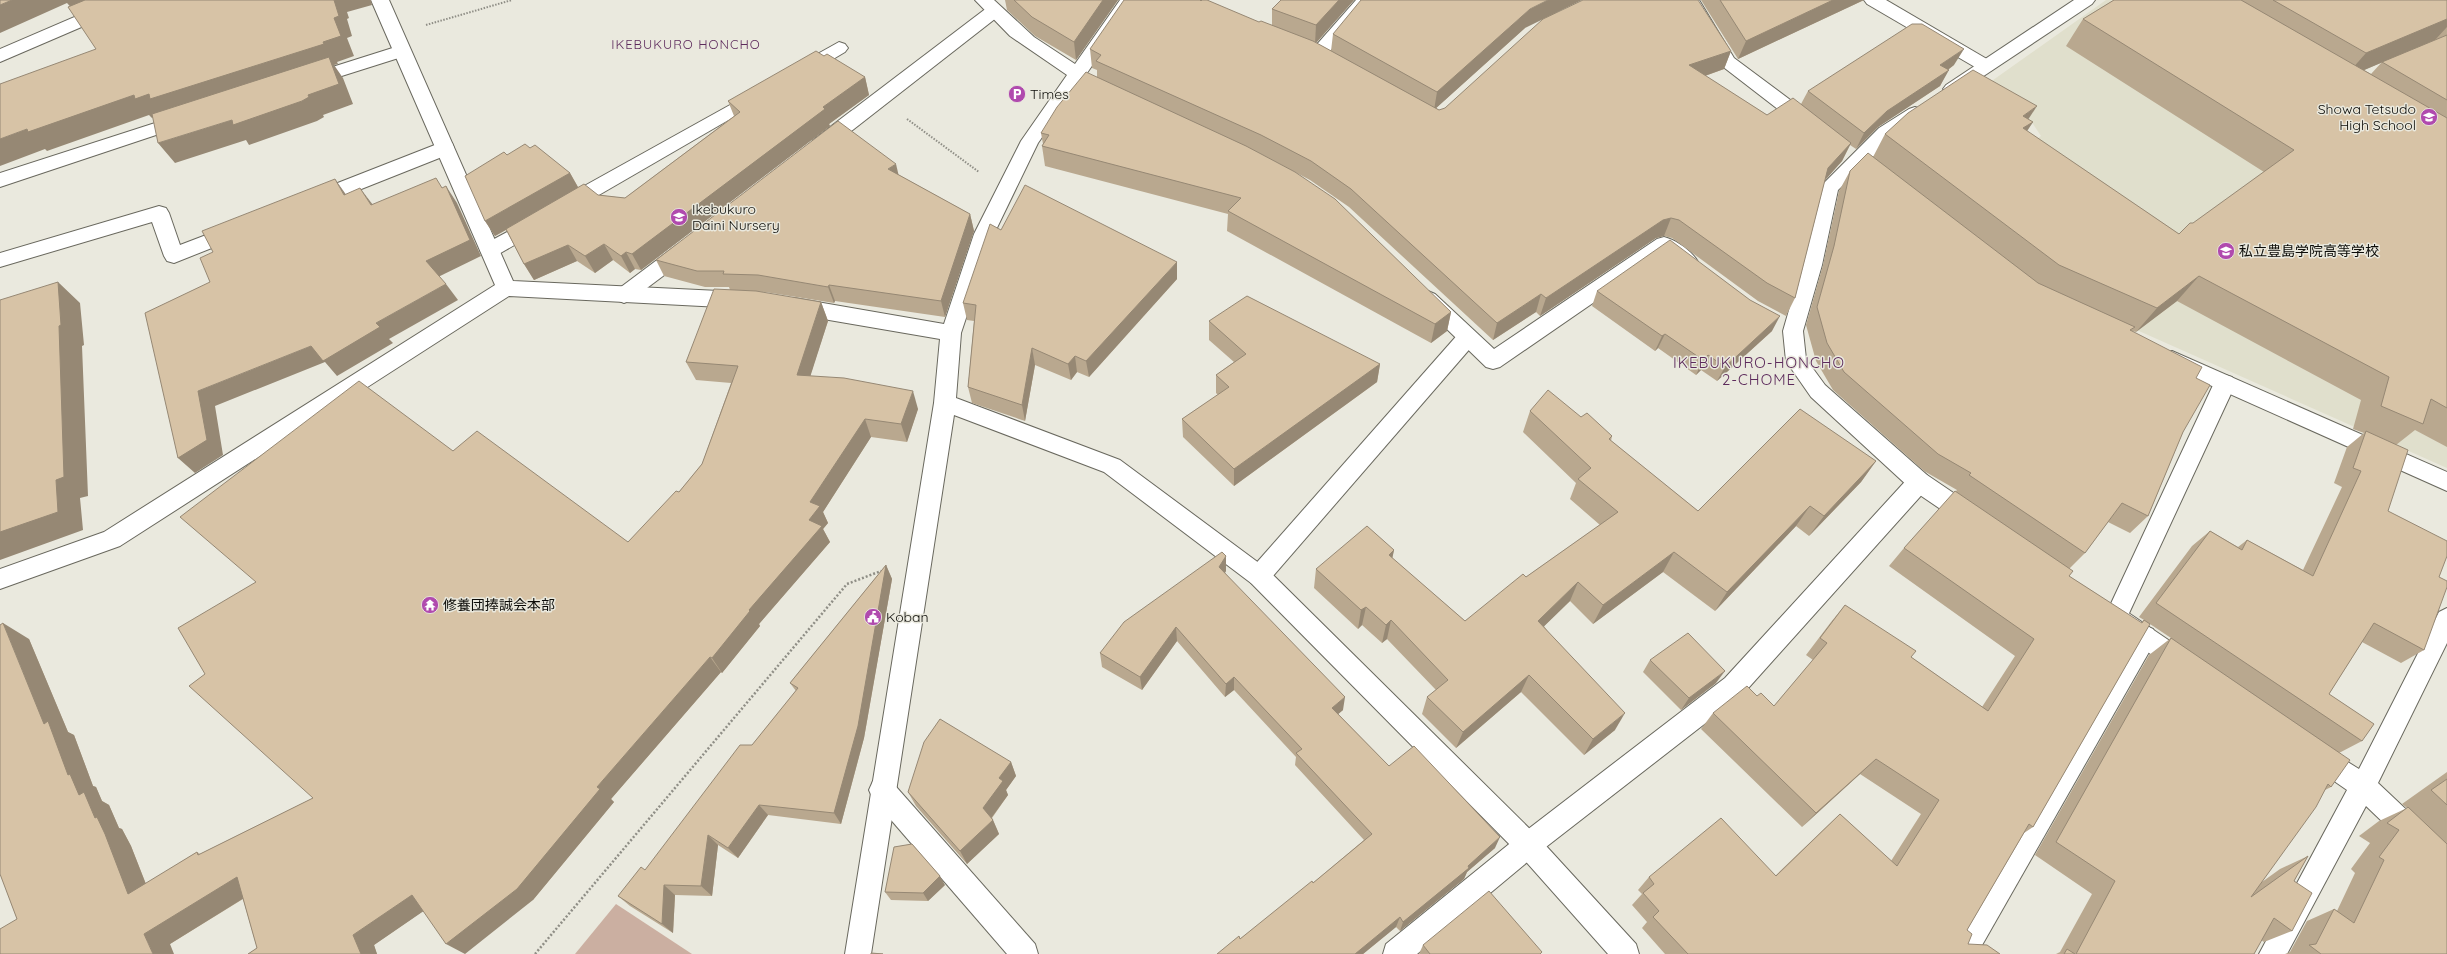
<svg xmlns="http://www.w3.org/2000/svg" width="2447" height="954" viewBox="0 0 2447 954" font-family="Quicksand,'Noto Sans JP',sans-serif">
<rect width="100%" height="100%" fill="#eae9de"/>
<polygon fill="#e0dfcc" points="2106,0 2180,0 2447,158 2447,468 2067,299 1941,203 2041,136 2031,121 1979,90"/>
<polygon fill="#cbafa1" points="616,904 692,954 575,954"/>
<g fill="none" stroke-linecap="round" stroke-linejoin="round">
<defs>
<g id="service">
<polygon points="1864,0 1886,0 1992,62 1995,66 1992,70 1986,72 1980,70 1867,4"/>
<polygon points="994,5 1000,7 1003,11 1000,15 827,150 820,152 813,150 811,145 813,140 988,7"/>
<polygon points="839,42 845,44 848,48 845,52 808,74 802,76 796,74 793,70 796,66"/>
<polygon points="402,45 408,47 411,51 408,55 310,86 304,84 301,80 304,76"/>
<polygon points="757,90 763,92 766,96 763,100 573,210 566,212 559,210 556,205 559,200"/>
<polygon points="183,114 189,116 192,120 189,124 0,187 0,173"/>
<polygon points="445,141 452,143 454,148 452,153 321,205 314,207 307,205 304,200 307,195"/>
<polygon points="159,206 166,208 169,213 180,245 235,224 242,226 245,231 242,236 174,263 167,261 164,256 152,222 0,267 0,253"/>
<polygon points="537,216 544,218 547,223 544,228 497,255 490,257 483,255 480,250 483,245"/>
<polygon points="684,243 691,245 694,250 691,255 631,300 624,303 617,300 614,295 617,290 677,245"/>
<polygon points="1467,330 1474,332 1477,338 1474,344 1267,583 1259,586 1251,583 1247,576 1251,569 1460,332"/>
<polygon points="2225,375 2232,377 2236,383 2124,624 2116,627 2108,624 2104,617 2108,610 2214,383 2218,377"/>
<polygon points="1919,473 1927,475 1930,482 1927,489 1743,694 1537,854 1417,954 1383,954 1386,944 1519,836 1725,678 1911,475"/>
<polygon points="2145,626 2153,629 2157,637 2153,645 1977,954 1949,954 2137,629"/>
<polygon points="882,778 891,781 1035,944 1038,954 1007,954 873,799 869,790 873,781"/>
</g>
<g id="minor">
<polygon points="114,0 138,0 135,4 0,62 0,49"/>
<polygon points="371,0 389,0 513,281 740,292 747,295 750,300 747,305 740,308 509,296 120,546 0,589 0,569 104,532 495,285"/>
<polygon points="975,0 994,0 1034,37 1075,64 1120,0 1138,0 1038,143 994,234 961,333 956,398 1120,460 1267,569 1537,836 1636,944 1639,954 1608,954 1519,854 1251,583 1104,472 954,415 871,954 845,954 934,403 940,339 794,314 787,312 784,306 787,300 794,298 944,324 974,234 1021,141 1067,75 1010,36"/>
<polygon points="1356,0 1374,0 1324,58 1318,60 1312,58 1309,54 1312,50"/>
<polygon points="1681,0 1699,0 1734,58 1813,117 1816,122 1813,127 1807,128 1801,127 1722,66"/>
<polygon points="2074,0 2095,0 2092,4 1958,93 1952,95 1946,93 1943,89 1946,85"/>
<polygon points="1915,107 1921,109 1924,113 1921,117 1893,138 1838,190 1822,265 1803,331 1806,359 1825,385 1927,475 1980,511 1983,518 1980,525 1972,528 1964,525 1911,489 1811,397 1786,361 1783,331 1802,265 1820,187 1879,128 1909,109"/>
<path d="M1664 237C1676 240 1692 251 1698 262L1695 267C1682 271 1674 262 1664 254L1500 367 1493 369 1486 367 1421 304 1418 299 1421 294 1428 291 1435 294 1494 349 1657 239Z"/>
<polygon points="2172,351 2447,472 2447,491 2165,365 2162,359 2165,353"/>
<polygon points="2119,608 2127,612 2192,656 2196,664 2192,672 2184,675 2176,672 2111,626 2107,619 2111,612"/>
<polygon points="2447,608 2447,643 2378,783 2447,848 2447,879 2438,875 2366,806 2287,954 2259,954 2347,790 2308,763 2305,755 2308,747 2317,743 2359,769 2439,612"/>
</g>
</defs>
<use href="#service" stroke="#69685e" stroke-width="2"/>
<use href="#minor" stroke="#69685e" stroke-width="2"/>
<g stroke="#8f8e86" stroke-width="2" stroke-dasharray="1.5 1.5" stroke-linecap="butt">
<polyline points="426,25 512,0"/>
<polyline points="907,119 979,172"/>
</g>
<polyline stroke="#8f8e86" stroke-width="2.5" stroke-dasharray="2 2" stroke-linecap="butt" points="535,954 847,584 881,571"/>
<use href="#service" fill="#fff" fill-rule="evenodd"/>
<use href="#minor" fill="#fff" fill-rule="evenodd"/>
</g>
<g fill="#b9a88f" fill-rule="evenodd">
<polygon points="1005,0 1118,0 1076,60 1035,36 1007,10"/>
<polygon points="1281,0 1354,0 1316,43 1331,51 1333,34 1525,28 1436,108 1439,110 1731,51 1724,69 1705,76 1767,115 1801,104 1808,91 1954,65 1948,70 1940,86 1878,127 1856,149 1850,145 1842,161 1825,180 1795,298 1786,316 1758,301 1672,238 1664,236 1656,238 1540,316 1536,312 1493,340 1349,207 1310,180 1253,150 1451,312 1447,331 1431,343 1227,231 1228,214 1045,166 1042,146 1043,144 1041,133 1097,77 1097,70 1092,68 1090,49 1259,22 1272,25 1272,9"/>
<polygon points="1701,0 1864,0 1738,59"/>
<path d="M2114 0H2447V447L2415 430 2396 445 2388 511 2439 577 2424 650 2401 663 2362 642 2329 694 2362 741 2339 753 2331 787 2325 790 2262 882 2280 869 2308 856 2294 881 2292 931 2264 942 2261 940 2254 954H2056L2060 952 2092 894 2035 855 2149 655 2171 638 2150 624 2033 827 2024 833 1967 930 1968 944 2000 954H1665L1642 928 1647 922 1632 905 1642 894 1638 890 1649 877 1775 876 1825 828 1840 814 1891 861 1921 814 1860 774 1802 827 1701 729 1713 713 1757 696 1774 706 1813 660 1806 655 1831 622 1845 605 1911 657 1982 707 2015 656 1889 566 1904 548 1957 490 1924 471 1833 390 1816 361 1806 325 1823 265 1839 191 1850 171 1873 157 1885 134 2028 119 2033 122 2026 131 2179 234 2264 172 2066 46 2083 19ZM2416 48 2382 62 2371 74 2364 70ZM2177 301 2361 400 2353 429 2364 433 2347 447 2334 483 2342 487 2303 570 2247 540 2238 547 2210 531 2192 546 2139 617 2144 620 2141 623 2069 576V569L2085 553 2108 522 2130 533 2148 516 2183 432 2196 378 2132 331 2136 332Z"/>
<polygon points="824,56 865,77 869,95 829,124 830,126 641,270 635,269 630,273 613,260 595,273 577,261 534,280 524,264 506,230 495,236 485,221 507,155 530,148 570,173 578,187 598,195 625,198 734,116 728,101"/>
<polygon points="899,175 970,214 974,231 945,317 835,301 834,303 765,292 730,290 729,287 705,287 664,276 656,260"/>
<polygon points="1001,230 1177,279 1089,377 1077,372 1071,380 1035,365 1025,421 972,403 968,387 974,321 967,320 963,303"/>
<polygon points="1597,291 1772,331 1717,381 1701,370 1696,375 1658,348 1655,351 1592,306"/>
<polygon points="821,302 828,321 810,376 918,409 907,442 871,437 823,512 828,523 823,529 830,542 759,624 760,626 722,673 721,672 611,799 614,802 533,900 423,911 374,945 377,954 248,954 257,948 243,899 170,944 17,919 1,876 29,639 68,732 74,735 93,786 96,787 102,801 109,805 119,828 122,829 131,846 146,884 197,852 200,854 313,798 205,674 256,582 453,451 628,542 679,492 702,464 731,383 696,380 686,362"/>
<polygon points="1209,321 1380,364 1377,382 1234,486 1183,437 1182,419 1218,395 1216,393 1216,375 1234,362 1209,340"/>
<polygon points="1530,411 1581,417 1612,436 1611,441 1698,511 1876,461 1861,482 1809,536 1796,526 1715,611 1663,572 1593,624 1570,601 1544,626 1615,730 1584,755 1521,692 1456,748 1422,714 1427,697 1436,690 1387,639 1382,643 1362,625 1358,629 1314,588 1316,569 1394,550 1392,558 1465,621 1526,577 1600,525 1570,499 1576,483 1523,432"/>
<polygon points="1226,556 1226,571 1225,573 1343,710 1338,714 1389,766 1495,848 1467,872 1464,879 1400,931 1396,927 1363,954 1217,954 1240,939 1313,883 1364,840 1295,765 1296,757 1234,690 1225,697 1177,641 1142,690 1102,667 1100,653"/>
<polygon points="886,565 892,579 864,738 841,824 768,815 738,858 718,845 712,896 675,895 673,933 630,906 618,896 645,870 752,745 796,691 790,683"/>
<polygon points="1650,660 1716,683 1681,710 1643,672"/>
<polygon points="1011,762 1016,776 1006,790 1008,795 992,818 999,834 967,864 916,806 908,792"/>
<polygon points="2447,772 2447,954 2285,954 2290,952 2307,921 2334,909 2337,911 2355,873 2351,869 2370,843 2359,836 2379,821 2407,808 2402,804"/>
<polygon points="945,885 928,901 891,900 885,892"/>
<polygon points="1423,945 1540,954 1419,954"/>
</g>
<g fill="#968874">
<polygon points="12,0 110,0 77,14 67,3 0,33 0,5"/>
<polygon points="334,0 371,0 372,5 347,12 349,18 347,19 352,36 347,38 354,56 337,62 338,64 334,65 343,78 353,104 323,115 324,117 317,121 249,145 246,140 175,163 158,143 232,120 302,101 163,114 152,118 149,115 47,151 45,149 0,166 0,139 27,129 134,95 149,94 323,42 334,18"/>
<polygon points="1103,0 1118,0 1076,60 1074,42"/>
<polygon points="1339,0 1354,0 1315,44 1316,25"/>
<polygon points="1548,0 1582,0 1525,28 1434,110 1437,92 1530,9"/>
<polygon points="1833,0 1864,0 1738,59 1746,41"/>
<polygon points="2447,19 2447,27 2435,40 2343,79 2366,53"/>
<polygon points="1964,49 1954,65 1931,82 1940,65"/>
<polygon points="1731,51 1724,69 1682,84 1689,65"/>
<polygon points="1949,70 1940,86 1878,127 1856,149 1864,133 1887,111"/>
<polygon points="865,77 869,95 829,124 830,126 641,270 632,254 823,107"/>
<polygon points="2037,106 2020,132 2023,116"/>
<polygon points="2033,122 2016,148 2023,128"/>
<polygon points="1851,143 1842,161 1819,187 1828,168"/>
<polygon points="896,164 900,181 888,169"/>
<polygon points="570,173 579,189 495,236 485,221"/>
<polygon points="335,179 347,196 344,195"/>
<polygon points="446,186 457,203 481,256 438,277 426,261"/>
<polygon points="360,188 373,205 371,205"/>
<polygon points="970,214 974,231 945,317 941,301"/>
<polygon points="1671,218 1664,236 1656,238 1540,316 1546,298 1663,220"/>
<polygon points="604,244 613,260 595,273 585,256"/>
<polygon points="568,245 577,261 534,280 524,264"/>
<polygon points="626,252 635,269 630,273 621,256"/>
<polygon points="1177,262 1177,279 1089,377 1086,361"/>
<polygon points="2199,276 2177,301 2136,332 2157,308"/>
<polygon points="58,282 80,303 84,345 82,346 88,496 80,498 83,530 0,560 0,532"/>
<polygon points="446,284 458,300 389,339 393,343 337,376 325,362 215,406 223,455 195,473 178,458 198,391 311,346 376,323"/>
<polygon points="829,285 835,301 834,303 828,287"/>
<polygon points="1541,294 1536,312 1493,340 1497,323"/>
<polygon points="821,302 828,321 805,393 797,375"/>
<polygon points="1451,312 1447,331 1431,343 1435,324"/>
<polygon points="1780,316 1772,331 1717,381 1725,367"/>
<polygon points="1665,334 1658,348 1655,351 1662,336"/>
<polygon points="1032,348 1035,365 1025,421 1022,405"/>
<polygon points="1708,355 1701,370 1696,375 1703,360"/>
<polygon points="1075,356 1077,372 1071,380 1068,364"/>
<polygon points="1380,364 1377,382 1234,486 1234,469"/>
<polygon points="913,391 918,409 907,442 901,424"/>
<polygon points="865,419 871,437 823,512 828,523 823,529 830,542 759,624 760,626 722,673 712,658 749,610 809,520 810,502"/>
<polygon points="1876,461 1861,482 1809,536 1824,516"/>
<polygon points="1810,506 1796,526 1715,611 1727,592"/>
<polygon points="1394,550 1390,569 1389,555"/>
<polygon points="1674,552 1663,572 1593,624 1603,605"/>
<polygon points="1226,556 1226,571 1219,582 1219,567"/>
<polygon points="886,565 892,579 864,738 841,824 834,813"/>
<polygon points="1578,582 1570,601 1531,639 1538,621"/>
<polygon points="1366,607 1362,625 1358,629 1361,610"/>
<polygon points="1391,620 1387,639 1382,643 1386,625"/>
<polygon points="3,623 29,639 68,732 74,735 93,786 96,787 102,801 109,805 119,828 122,829 131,846 154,905 128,894 79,795 68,775 44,724"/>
<polygon points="1176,627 1177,641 1142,690 1140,677"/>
<polygon points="710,657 721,672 611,799 614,802 533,900 465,954 446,944 597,787"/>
<polygon points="1725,671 1716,683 1681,710 1689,698"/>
<polygon points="1529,675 1521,692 1456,748 1463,732"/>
<polygon points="1234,677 1234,690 1225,697 1226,684"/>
<polygon points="1345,697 1343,710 1330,721 1332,708"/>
<polygon points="1625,713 1615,730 1584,755 1593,739"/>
<polygon points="1876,759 1860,774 1802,827 1816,813"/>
<polygon points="1011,762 1016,776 1006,790 1008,795 989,821 983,808 999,778"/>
<polygon points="759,805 768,815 738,858 728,848"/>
<polygon points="993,820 999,834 967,864 960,851"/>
<polygon points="708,835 718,845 712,896 701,886"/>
<polygon points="1500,837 1495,848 1467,872 1464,879 1400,931 1403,922 1468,866"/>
<polygon points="940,876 945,885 928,901 923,893"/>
<polygon points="237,877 260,888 170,944 174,954 153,954 144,934"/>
<polygon points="664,885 675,895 673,933 662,924"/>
<polygon points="412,895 431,906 374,945 377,954 361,954 353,935"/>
<polygon points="1400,917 1396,927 1363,954 1355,954"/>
</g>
<g fill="#d7c3a6" stroke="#968874">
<polygon points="0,0 12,0 0,5"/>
<polygon points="85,0 334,0 339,16 334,18 341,36 323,42 324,44 150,99 149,94 135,99 134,95 28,132 27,129 0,139 0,84 96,49 68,7"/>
<polygon points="1014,0 1103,0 1074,42 1032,17"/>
<polygon points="1124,0 1200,0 1201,1 1202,0 1207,0 1259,22 1261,21 1313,41 1439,110 1445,108 1543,19 1583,0 1698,0 1731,51 1689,65 1767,115 1793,98 1851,143 1828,168 1795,298 1767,283 1679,220 1671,218 1663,220 1546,298 1541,294 1497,323 1351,189 1311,161 1261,135 1096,61 1101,55 1090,49"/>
<polygon points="1281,0 1339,0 1316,25 1272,9"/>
<polygon points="1361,0 1548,0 1530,9 1437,92 1333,34"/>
<polygon points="1720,0 1833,0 1746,41"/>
<polygon points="2114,0 2241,0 2447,118 2447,408 2431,399 2423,424 2381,406 2389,377 2199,276 2157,308 2059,265 1885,134 1908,113 1973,70 2037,106 2023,116 2033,122 2023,128 2179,234 2190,223 2193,223 2294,150 2083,19"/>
<polygon points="2273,0 2447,0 2447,19 2366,53"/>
<polygon points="1912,24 1922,24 1964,49 1940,65 1949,70 1887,111 1864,133 1808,91"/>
<polygon points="2447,35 2447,100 2382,62"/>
<polygon points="816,51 824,56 827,54 865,77 823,107 825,109 632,254 626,252 621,256 604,244 585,256 568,245 524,264 506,229 584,184 598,195 625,198 740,112 728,101"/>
<polygon points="329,57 339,84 308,95 309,97 302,101 233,125 232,120 158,143 152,114"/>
<polygon points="1086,72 1246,146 1295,172 1335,199 1451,312 1435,324 1228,211 1241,198 1042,146 1049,135 1041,133 1057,107"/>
<polygon points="838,121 896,164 888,169 970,214 941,301 829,285 828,287 758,275 723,274 724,271 697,271 656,260"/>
<polygon points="525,144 530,148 535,145 570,173 485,221 465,176 504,152 507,155"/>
<polygon points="1868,153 2038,283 2135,327 2130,330 2202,367 2196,378 2210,385 2183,432 2148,516 2122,503 2085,553 1969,475 1971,473 1938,454 1844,372 1827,343 1817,307 1834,246 1850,171"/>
<polygon points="436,178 442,188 446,186 470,240 426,261 446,284 376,323 380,327 323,361 311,346 198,391 207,440 178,458 145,313 210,282 200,258 213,252 202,231 335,179 344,195 360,188 371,205"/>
<polygon points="1025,185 1177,262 1086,361 1075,356 1068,364 1032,348 1022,405 968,387 976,305 963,303 990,224 1001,230"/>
<polygon points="1670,240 1750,300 1780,316 1725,367 1708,355 1703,360 1665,334 1662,336 1597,291"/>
<polygon points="58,282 61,325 59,326 64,477 56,480 58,512 0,532 0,300"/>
<polygon points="714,289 756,291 821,302 797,375 844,378 913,391 901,424 865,419 810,502 820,506 809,520 822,526 749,610 750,611 712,658 710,657 597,787 600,789 517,889 446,944 412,895 353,935 361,954 248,954 257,948 237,877 144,934 153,954 0,954 0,929 17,919 0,874 0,625 3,623 44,724 48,721 68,775 70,774 79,795 84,792 95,818 97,817 105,834 128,894 197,852 198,855 313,798 189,686 205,674 178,628 256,582 180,517 359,381 453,451 477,431 628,542 676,491 679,492 702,464 738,366 686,362"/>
<polygon points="1247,296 1380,364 1234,469 1182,419 1229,387 1216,375 1246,354 1209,321"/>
<polygon points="1548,390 1581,417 1587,413 1612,436 1609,439 1698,511 1800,409 1876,461 1824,516 1810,506 1727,592 1674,552 1603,605 1578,582 1538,621 1625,713 1593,739 1529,675 1463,732 1427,697 1448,680 1391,620 1386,625 1366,607 1361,610 1316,569 1367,526 1394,550 1389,555 1465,621 1523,574 1526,577 1618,512 1578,479 1591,468 1530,411"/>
<polygon points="2366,431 2408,450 2388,511 2447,541 2447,556 2439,577 2447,581 2447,587 2424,650 2374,623 2329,694 2374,724 2362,741 2156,603 2210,531 2242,550 2247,540 2313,576 2361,471 2353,468"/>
<polygon points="1955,491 2073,571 2069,576 2142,623 2144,620 2150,624 2033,827 2029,824 1967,930 1972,934 1968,944 1987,945 2000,954 1688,954 1653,917 1659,911 1643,893 1654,884 1649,877 1721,818 1776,876 1840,814 1897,866 1939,800 1876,759 1816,813 1713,713 1747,686 1757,696 1761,693 1774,706 1827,643 1820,638 1845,605 1916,651 1911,657 1988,711 2034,639 1904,548"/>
<polygon points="1222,552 1226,556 1219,567 1345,697 1332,708 1389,766 1414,746 1500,837 1468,866 1469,868 1403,922 1400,917 1355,954 1217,954 1239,936 1240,939 1312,881 1313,883 1372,834 1296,753 1302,749 1234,677 1226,684 1176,627 1140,677 1100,653 1124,622"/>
<polygon points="886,565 858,726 834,813 759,805 728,848 708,835 701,886 664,885 662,924 618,896 641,867 645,870 740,745 752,745 798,688 790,683"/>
<polygon points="1688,633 1725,671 1689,698 1650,660"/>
<polygon points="2171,638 2350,760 2331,787 2328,784 2316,807 2251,897 2308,856 2294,881 2312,893 2292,931 2274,918 2254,954 2076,954 2115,881 2056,842"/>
<polygon points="940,719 1011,762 999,778 1003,781 983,808 993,820 960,851 908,792 924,742"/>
<polygon points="2447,779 2447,805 2431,790"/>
<polygon points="2408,807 2447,844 2447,954 2321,954 2309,945 2316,944 2334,909 2354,923 2384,860 2379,857 2399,830 2387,823"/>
<polygon points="912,844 940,876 923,893 885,892 894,847"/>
<polygon points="1489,891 1542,952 1540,954 1430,954 1423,945"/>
<polygon points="2067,949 2075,954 2064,954"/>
<polygon points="871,953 883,954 871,954"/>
</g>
<defs>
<symbol id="parking-disc" viewBox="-11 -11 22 22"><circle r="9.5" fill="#b04aae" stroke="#eae9de"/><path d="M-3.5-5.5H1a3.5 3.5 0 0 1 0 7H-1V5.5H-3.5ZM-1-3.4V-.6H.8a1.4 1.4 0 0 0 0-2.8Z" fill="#fff"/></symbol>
<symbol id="school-disc" viewBox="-11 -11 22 22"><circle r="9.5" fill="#b04aae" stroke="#eae9de"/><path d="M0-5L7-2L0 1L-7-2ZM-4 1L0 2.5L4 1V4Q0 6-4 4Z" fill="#fff"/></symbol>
<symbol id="temple-disc" viewBox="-11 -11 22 22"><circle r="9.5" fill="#b04aae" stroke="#eae9de"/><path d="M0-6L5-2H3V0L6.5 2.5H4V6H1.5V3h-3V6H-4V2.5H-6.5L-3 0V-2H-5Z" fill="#fff"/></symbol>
<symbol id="civic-disc" viewBox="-11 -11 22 22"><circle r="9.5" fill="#b04aae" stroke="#eae9de"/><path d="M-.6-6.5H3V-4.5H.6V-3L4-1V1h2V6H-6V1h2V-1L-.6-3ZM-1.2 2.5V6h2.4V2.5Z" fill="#fff"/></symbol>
</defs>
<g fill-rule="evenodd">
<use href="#parking-disc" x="1007" y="84" width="20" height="20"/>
<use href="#school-disc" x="2419" y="107" width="20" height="20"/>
<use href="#school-disc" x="669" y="207" width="20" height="20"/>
<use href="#school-disc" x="2216" y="241" width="20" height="20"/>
<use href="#temple-disc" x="420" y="595" width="20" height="20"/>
<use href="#civic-disc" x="863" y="607" width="20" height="20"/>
</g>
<g text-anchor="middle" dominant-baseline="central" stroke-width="3" stroke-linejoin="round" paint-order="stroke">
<g font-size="13" letter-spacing="1" fill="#5d2b5c" stroke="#eae9de">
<text x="686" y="44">IKEBUKURO HONCHO</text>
</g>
<g font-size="14" fill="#0c0c08" stroke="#eae9de" text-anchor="start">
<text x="1030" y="94">Times</text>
<text x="2416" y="109" text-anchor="end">Showa Tetsudo<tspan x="2416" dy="16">High School</tspan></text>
<text x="692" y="209">Ikebukuro<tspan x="692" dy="16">Daini Nursery</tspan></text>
<text x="2239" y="251">私立豊島学院高等学校</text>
<text x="443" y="605">修養団捧誠会本部</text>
<text x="886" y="617">Koban</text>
</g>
<g font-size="15" letter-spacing="1" fill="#5d2b5c" stroke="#eae9de">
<text x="1759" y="362">IKEBUKURO-HONCHO<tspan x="1759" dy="17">2-CHOME</tspan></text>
</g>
</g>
</svg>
